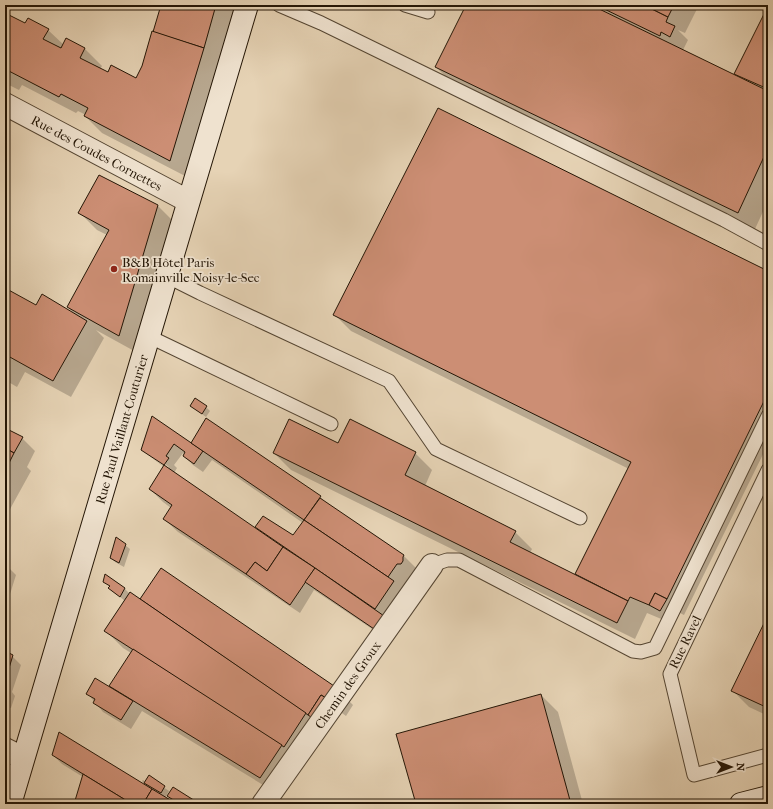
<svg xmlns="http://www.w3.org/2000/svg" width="773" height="809" viewBox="0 0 773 809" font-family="'IM FELL French Canon',serif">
<rect width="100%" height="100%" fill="#e6d3b5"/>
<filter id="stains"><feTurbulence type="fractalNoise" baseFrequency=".005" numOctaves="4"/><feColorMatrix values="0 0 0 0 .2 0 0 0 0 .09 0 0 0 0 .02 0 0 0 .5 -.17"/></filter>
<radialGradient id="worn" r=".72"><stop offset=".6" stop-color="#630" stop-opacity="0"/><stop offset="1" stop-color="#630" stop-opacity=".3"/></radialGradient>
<g fill="#0003" fill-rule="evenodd">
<polygon points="163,5 238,5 187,177 102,133 85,116 86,115 78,111 76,113 22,85 19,90 5,83 5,14 25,25 48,30 64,45 85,49 102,66 100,69 108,73 136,80 143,67"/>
<polygon points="467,5 699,5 685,33 678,30 688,40 683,50 735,75 768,8 768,201 755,229 453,84 436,67"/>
<polygon points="157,205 174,222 136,352 96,330 104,338 71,397 25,372 17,387 5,380 5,289 36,306 73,314 68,307 107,235 97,230 80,213"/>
<polygon points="768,272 768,444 684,615 672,609 666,621 647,613 635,639 291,470 274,453 338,444 415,453 432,470 425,486 515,532 532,549 530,553 575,576 629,469 351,331 334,314"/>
<polygon points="191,406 206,407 210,411 206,417"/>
<path d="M152 418 191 444 206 420 320 497 328 504 404 556 417 569 387 639 314 590 300 613 178 532 164 519 171 508 163 502 150 489 164 467 152 458 143 449ZM183 453 185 454 184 456 193 465 203 472 212 460 303 523 294 537 263 517 255 529 174 473 177 468 174 465ZM151 455 169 467 168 469 151 457Z"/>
<polygon points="5,429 22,438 35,451 27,467 31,471 9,511 5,509"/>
<polygon points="116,538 130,549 124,567 115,562 111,558"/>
<polygon points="5,564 16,575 5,610"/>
<polygon points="105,576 125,589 130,594 141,600 336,688 353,705 346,716 339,711 273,791 142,711 131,729 103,712 87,693 109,688 131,653 123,648 106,631 125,601 109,588 110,587 104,581"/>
<polygon points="768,618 768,716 749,707 732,690"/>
<polygon points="5,652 12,656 21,665 12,692 15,696 11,708 7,707 5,714"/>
<polygon points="541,695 558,712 583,804 417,804"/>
<polygon points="53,755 147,786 142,781 143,780 146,782 149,777 169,791 165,798 175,804 75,804 83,777 62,764"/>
<polygon points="169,796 198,804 176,804"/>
</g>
<g fill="#cc8e74" stroke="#241606">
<polygon points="161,5 216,5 204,48 153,32"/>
<polygon points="466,5 591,5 768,91 768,148 738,213 435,67"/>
<polygon points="596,5 644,5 668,17 666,22 675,26 670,37 661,32 660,36"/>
<polygon points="644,5 674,5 668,17"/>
<polygon points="768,6 768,89 734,74"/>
<polygon points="5,13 25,23 28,18 49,29 43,39 61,48 66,38 85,48 80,58 108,72 111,65 136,78 142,66 152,31 204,48 170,161 84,116 88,108 61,94 59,97 5,69"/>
<polygon points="438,108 768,271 768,393 667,599 655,593 649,605 630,597 628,601 575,574 631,462 333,315"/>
<polygon points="99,175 158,205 119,336 67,307 109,230 78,213"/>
<polygon points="5,288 36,305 42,294 87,321 53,381 8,356 5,361"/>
<polygon points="195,398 207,406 202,414 190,406"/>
<polygon points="152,416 203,451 194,464 183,456 185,452 174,444 166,456 169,458 164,465 141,450"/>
<polygon points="206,418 321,496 304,520 191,443"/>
<polygon points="289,419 338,443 350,419 416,452 405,475 516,531 510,542 628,601 617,623 273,453"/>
<polygon points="5,428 23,437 14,453 5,448"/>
<polygon points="5,448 14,453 5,471"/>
<polygon points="164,465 283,547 267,571 255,562 246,574 163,519 172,505 149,489"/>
<polygon points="320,498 404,555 403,557 403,561 401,564 397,564 388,577 304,520"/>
<polygon points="263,516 293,535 304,520 394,581 375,609 255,527"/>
<polygon points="116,537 126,544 119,563 110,558"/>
<polygon points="283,547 315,568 290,605 246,574 255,562 267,571"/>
<polygon points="161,568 337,688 328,699 321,695 308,715 140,599"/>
<polygon points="315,568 387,618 377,631 305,582"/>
<polygon points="105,574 125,588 120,597 108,588 110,586 103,582"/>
<polygon points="130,592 306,713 284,747 104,631"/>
<polygon points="655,593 667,599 660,611 649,605"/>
<polygon points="768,615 768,708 731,691"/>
<polygon points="133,649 282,745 260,778 109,686"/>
<polygon points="5,651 13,655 6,678 5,677"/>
<polygon points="95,678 133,701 121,720 93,703 95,699 86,694"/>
<polygon points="541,694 571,804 416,804 396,734"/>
<polygon points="321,695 328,699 314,719 308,715"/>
<polygon points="59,732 152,789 143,804 132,804 52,755"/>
<polygon points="83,774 132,804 74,804"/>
<polygon points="149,775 165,786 161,793 144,783"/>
<polygon points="173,787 200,804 180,804 167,796"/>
<polygon points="152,789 177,804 143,804"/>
</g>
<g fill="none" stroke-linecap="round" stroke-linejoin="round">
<defs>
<g id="lane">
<polyline points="279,5 321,23 724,220 768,244"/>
<polyline points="405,5 428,12"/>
<polyline points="166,276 200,293 389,381 436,449 580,518"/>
<polyline points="148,336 331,424"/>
<polyline points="768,470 670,674 694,775 768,755"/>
<polyline points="432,565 447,560 459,560 633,651 641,652 655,648 768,416"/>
</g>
<g id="street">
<path id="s1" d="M5 104 188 201"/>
<polyline points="5,749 23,758"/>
<path id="s2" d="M263 804 432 565"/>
</g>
<g id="secondary">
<path id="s3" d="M10 804 247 5"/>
<polyline points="741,804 768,797"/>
</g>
</defs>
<use href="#lane" stroke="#544532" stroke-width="15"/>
<use href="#street" stroke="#544532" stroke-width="24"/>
<use href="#secondary" stroke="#241606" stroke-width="24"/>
<use href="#lane" stroke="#efe2cf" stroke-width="13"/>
<use href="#street" stroke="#efe2cf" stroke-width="22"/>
<use href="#secondary" stroke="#efe2cf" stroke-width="22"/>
</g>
<circle fill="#8f2418" stroke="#efe2cf" stroke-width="1.5" cx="114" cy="269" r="4"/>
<g text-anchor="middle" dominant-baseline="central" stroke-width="3.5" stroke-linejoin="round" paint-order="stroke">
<g font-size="13" fill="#241606" stroke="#efe2cf">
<text stroke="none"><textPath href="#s1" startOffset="104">Rue des Coudes Cornettes</textPath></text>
<text stroke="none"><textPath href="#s3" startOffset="391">Rue Paul Vaillant-Couturier</textPath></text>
<text transform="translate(685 642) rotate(-64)">Rue Ravel</text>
<text stroke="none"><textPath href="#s2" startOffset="146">Chemin des Groux</textPath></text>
</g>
<g font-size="13" fill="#241606" stroke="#efe2cf" text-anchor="start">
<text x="122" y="262">B&amp;B Hôtel Paris<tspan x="122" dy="15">Romainville Noisy-le-Sec</tspan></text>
</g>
</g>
<rect width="773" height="809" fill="none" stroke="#e6d3b5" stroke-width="20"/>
<rect x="6" y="6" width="761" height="797" fill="none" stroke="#241606" stroke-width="2"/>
<rect x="10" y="10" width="753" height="789" fill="none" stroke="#241606"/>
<g transform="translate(731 767) rotate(90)" stroke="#efe2cf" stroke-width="3" paint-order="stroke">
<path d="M0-3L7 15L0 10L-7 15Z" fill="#241606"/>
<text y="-6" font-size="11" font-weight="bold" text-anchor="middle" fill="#241606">N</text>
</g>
<rect width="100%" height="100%" filter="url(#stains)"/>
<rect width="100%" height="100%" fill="url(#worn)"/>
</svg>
